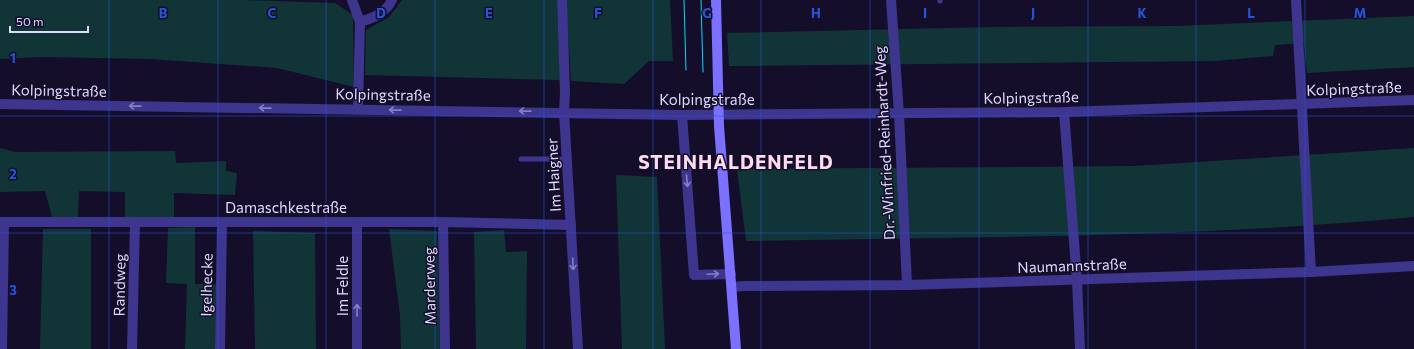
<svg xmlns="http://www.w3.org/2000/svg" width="1414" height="349" viewBox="0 0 1414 349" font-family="Commissioner,sans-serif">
<rect width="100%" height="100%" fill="#150e2b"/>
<g fill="#113536">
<polygon points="0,0 243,0 335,3 353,15 354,87 277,68 151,59 41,57 0,59"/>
<polygon points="402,0 557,0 560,80 365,75 366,30 389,17"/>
<polygon points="566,0 670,0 673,61 649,61 624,84 571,81"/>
<polygon points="1414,16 1414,67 1307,73 1304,43 1275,45 1273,56 1214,61 729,66 727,33 992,27 1176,26"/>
<polygon points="0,148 15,152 175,151 176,163 226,161 226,171 237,173 235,195 174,193 174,217 125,218 125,192 79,191 78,218 52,217 45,191 0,192"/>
<path d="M1414 148V217C1192 238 969 237 746 241L737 169 1135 166Z"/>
<polygon points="616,175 657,177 665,349 622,349"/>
<polygon points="195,227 195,284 216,284 215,349 185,349 187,284 166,283 168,228"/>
<polygon points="43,229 91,229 91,349 40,349"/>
<polygon points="389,229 437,231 440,349 401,349 400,315"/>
<polygon points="504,230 506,252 527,251 526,349 476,349 474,232"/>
<polygon points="253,231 315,233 316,349 255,349"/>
</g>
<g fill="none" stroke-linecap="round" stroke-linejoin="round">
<g stroke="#3e358e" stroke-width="5">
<polyline points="940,0 940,1"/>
<polyline points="521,159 567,159"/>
</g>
<g stroke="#3e358e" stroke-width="10">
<polyline points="352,0 360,22"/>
<polyline points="562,0 565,93 564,112 578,349"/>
<polyline points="891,0 899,114 907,285"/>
<polyline points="1296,0 1311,272"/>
<polyline points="0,104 682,115 1064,112 1414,100"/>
<path d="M358 109 360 22C373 18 386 13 392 0"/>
<polyline points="1064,112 1077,280 1080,349"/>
<polyline points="682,115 694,275 731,274"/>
<polyline points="0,222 443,222 571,225"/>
<polyline points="443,222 445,349"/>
<polyline points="732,287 745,286 907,285 1311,272 1414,266"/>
<polyline points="2,349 4,223"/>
<polyline points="132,349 135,223"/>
<polyline points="220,349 222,222"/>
<polyline points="357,349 357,223"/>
</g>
<polyline stroke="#7b70ff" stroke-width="10" points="716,0 719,126 736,349"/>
<g stroke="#05d8ff" stroke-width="1">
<polyline points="684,0 686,70"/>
<polyline points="701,0 703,72"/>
</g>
</g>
<defs><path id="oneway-shaft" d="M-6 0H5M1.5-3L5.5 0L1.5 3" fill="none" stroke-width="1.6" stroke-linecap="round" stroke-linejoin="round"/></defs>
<g stroke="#867fc1">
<use href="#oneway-shaft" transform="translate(135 106) rotate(-179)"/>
<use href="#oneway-shaft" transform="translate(265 108) rotate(-179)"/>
<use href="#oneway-shaft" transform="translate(395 110) rotate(-179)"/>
<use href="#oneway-shaft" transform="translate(525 111) rotate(-179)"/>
<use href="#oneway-shaft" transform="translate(687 181) rotate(85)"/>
<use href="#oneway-shaft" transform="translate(573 264) rotate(87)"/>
<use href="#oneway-shaft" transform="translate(713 274) rotate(-3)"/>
<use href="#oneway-shaft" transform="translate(357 310) rotate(-90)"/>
</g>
<path fill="none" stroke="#2755da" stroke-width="1" stroke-opacity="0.55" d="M109 0V349M218 0V349M326 0V349M435 0V349M544 0V349M653 0V349M761 0V349M870 0V349M979 0V349M1088 0V349M1196 0V349M1305 0V349M0 116H1414M0 233H1414"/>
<g text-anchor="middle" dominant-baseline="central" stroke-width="3" stroke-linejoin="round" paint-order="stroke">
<g font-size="15" fill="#dfd9ff" stroke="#150e2b">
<text transform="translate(1354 88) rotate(-2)">Kolpingstraße</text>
<text transform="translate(59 90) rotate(1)">Kolpingstraße</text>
<text transform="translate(383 94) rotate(1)">Kolpingstraße</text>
<text transform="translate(1031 97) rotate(-1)">Kolpingstraße</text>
<text x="707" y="99">Kolpingstraße</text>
<text transform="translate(884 143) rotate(-93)">Dr.-Winfried-Reinhardt-Weg</text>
<text transform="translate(553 175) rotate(-93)">Im Haigner</text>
<text x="286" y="207">Damaschkestraße</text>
<text transform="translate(1072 265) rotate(-2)">Naumannstraße</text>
<text transform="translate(119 285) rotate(-89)">Randweg</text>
<text transform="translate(206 285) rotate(-89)">Igelhecke</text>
<text transform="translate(342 286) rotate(-90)">Im Feldle</text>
<text transform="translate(429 286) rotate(-91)">Marderweg</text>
</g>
<g font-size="19" font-weight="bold" letter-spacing="1" fill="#ffdbf0" stroke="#150e2b">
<text x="736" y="161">STEINHALDENFELD</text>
</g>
</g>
<g font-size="13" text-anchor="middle" font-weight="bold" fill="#2755da" stroke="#150e2b" stroke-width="3" stroke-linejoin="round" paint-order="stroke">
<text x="163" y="18">B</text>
<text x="272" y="18">C</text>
<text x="381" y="18">D</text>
<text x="489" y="18">E</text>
<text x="598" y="18">F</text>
<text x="707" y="18">G</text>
<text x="816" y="18">H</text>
<text x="925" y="18">I</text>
<text x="1033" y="18">J</text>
<text x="1142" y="18">K</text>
<text x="1251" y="18">L</text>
<text x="1360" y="18">M</text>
<text x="13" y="63">1</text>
<text x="13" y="179">2</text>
<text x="13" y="295">3</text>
</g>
<path d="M10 26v6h78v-6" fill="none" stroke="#dfd9ff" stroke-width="2"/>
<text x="16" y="26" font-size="12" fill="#dfd9ff" stroke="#150e2b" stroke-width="3" paint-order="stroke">50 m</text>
</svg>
